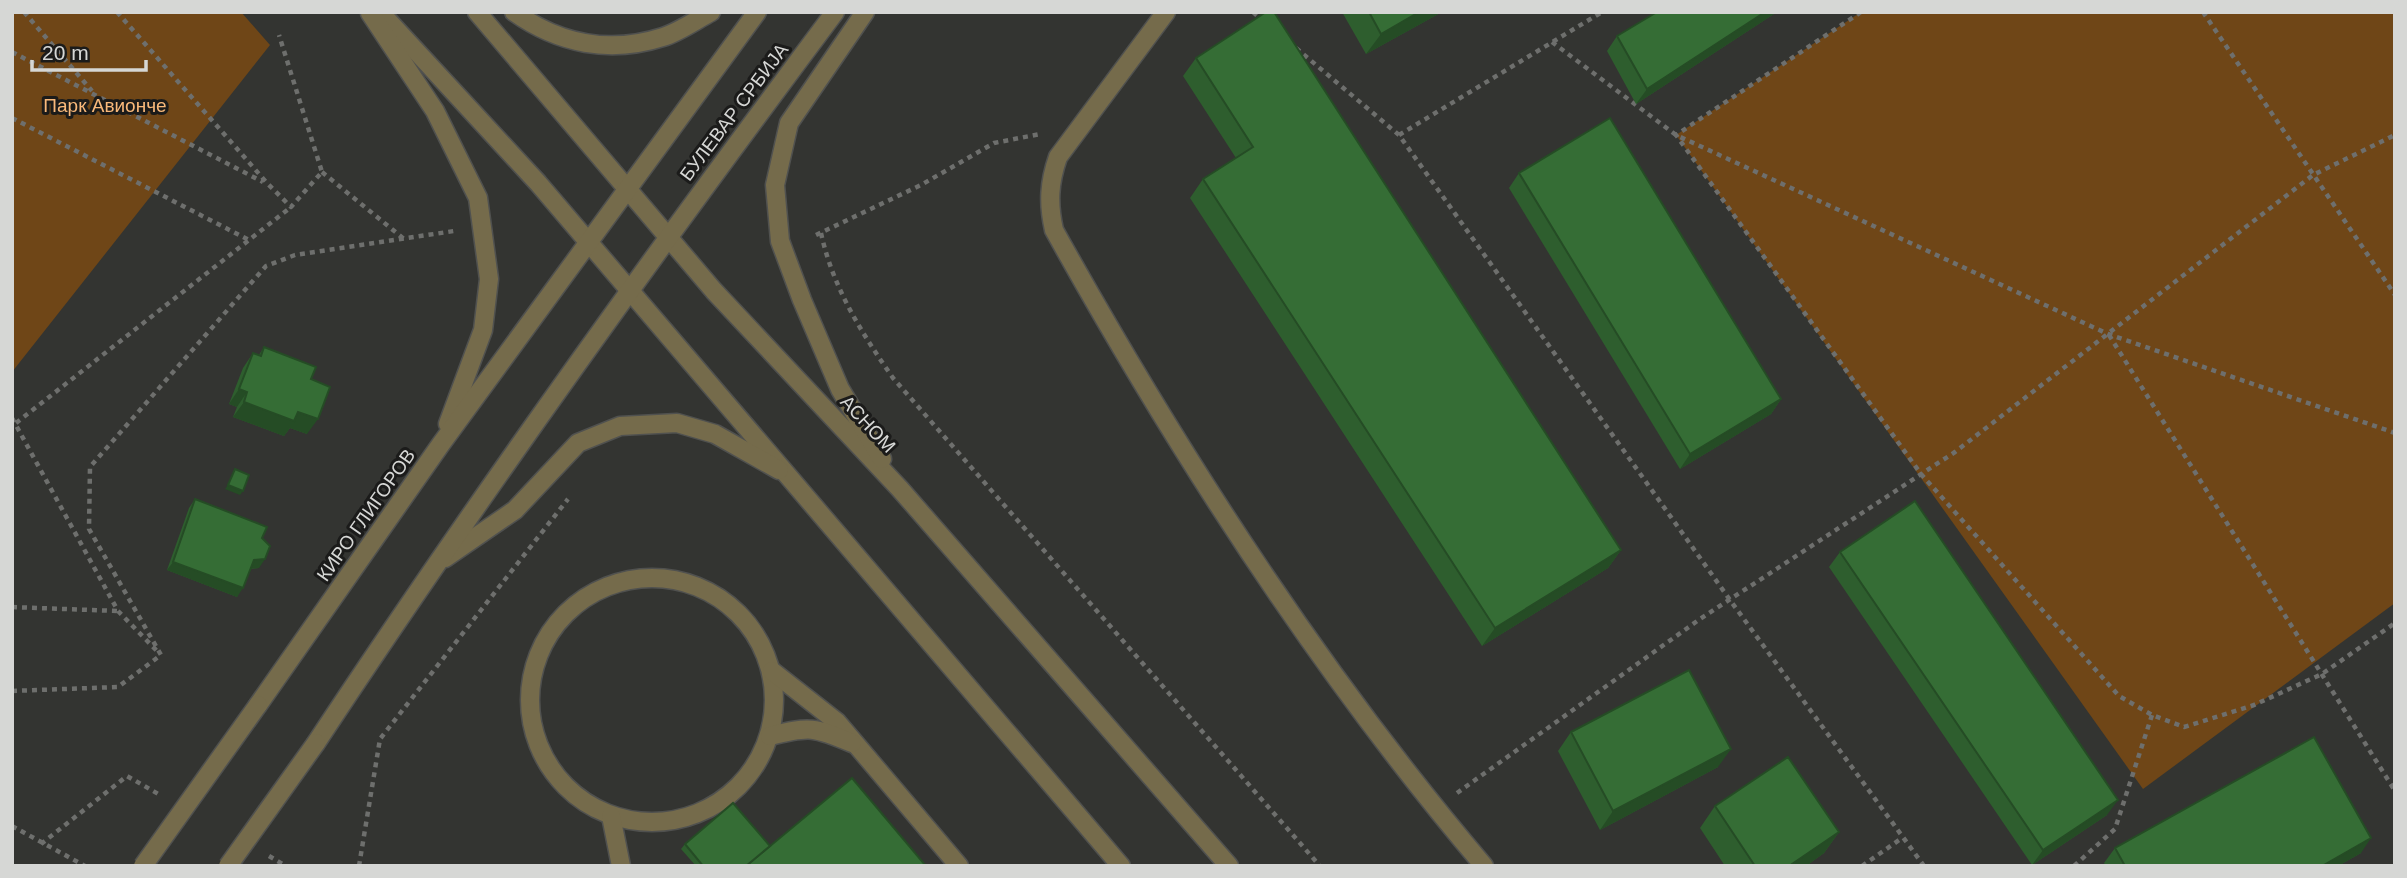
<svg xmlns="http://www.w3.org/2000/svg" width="2407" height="878" viewBox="0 0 2407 878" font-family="Arial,sans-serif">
<rect width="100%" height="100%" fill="#333431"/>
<g fill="#6f4617">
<polygon points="12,12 241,12 270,45 12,372"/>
<polygon points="1861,12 2395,12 2395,603 2143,789 1676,135"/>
</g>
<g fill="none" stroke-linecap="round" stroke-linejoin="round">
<defs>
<g id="minor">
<polyline points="380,12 538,183 1121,866"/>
<polyline points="477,12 714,291 900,489 1229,866"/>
<path d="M514 12C559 44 610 54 663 37 679 32 696 20 711 12"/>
<polyline points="865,12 789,123 775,185 780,241 802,300 840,389 882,459"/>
<path d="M1166 12 1058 157C1049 183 1048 203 1054 230 1178 453 1318 671 1484 866"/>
<polyline points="370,13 435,111 478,198 489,279 483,330 448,424"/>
<polyline points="445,558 515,510 578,443 620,426 677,423 715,434 779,470"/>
<circle cx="652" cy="700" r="122"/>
<polyline points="772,671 837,722 959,866"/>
<polyline points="258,705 441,444 757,12"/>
<path d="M770 736C810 726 814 727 852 743"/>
<path d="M316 743C481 493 656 251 835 12"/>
<polyline points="611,816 621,866"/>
</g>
</defs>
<use href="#minor" stroke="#50514f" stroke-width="21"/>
<g stroke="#6e6f6d" stroke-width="4.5" stroke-dasharray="5 5" stroke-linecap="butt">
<polyline points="24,12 92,91"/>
<polyline points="117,12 267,183 291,207 322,172 279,35"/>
<polyline points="1253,12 1262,20"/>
<polyline points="1861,12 1676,135 1921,474 2119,696 2152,715 2184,727 2254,705 2322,674 2395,623"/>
<polyline points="2203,12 2395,295"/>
<polyline points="1552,42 1676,135 2108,334 2395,433"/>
<polyline points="1296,48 1399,135 1730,600 1924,866"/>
<polyline points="12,52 263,182"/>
<polyline points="12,118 249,240"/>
<polyline points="1399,135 1602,12"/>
<polyline points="322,172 404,239"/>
<path d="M821 233C833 288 861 332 893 378L1320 866"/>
<polyline points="816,235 921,185 994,143 1040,134"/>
<polyline points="2109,335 2395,791"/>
<polyline points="12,418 118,611 157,651"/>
<polyline points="16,423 291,207"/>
<polyline points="12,607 118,611"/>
<polyline points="12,691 118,687 161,655 89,529 90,467 266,266 295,255 454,231"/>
<polyline points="1457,793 1700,619 1955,452 2313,175 2395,135"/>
<polyline points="12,826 85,866"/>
<polyline points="41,844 127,776 160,795"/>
<polyline points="269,856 286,866"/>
<polyline points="359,866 380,739 568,499"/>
<polyline points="1862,866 1902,838"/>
<polyline points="2074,866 2115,829 2152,715"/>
</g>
<use href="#minor" stroke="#756b4b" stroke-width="18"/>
<defs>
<g id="minor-bridge">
<polyline points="143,866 258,705"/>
<polyline points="228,866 316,743"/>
</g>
</defs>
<use href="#minor-bridge" stroke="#50514f" stroke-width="21" stroke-linecap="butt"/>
<use href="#minor-bridge" stroke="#756b4b" stroke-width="18"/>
</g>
<g fill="#2e5e2e">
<polygon points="1342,12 1442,12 1366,54"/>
<polygon points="1777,12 1636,104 1607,51 1617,36"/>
<polygon points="1196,58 1621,550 1608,568 1482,646 1190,198 1203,179 1236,158 1183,76"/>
<polygon points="1519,173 1781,399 1771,414 1680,469 1509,188"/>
<polygon points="264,347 311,379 307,434 290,428 284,436 233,417 237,407 229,404 243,368 253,353 259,355"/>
<polygon points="195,499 262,538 259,568 250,569 237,597 167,570 189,508"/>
<polygon points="1840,552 2107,815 2032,865 1829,567"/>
<polygon points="1571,732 1718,767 1600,830 1558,751"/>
<polygon points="1715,806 1839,832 1824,853 1806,866 1725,866 1700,828"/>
<polygon points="685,844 770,846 926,866 696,866 681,849"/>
<polygon points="2115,848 2361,853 2338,866 2106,866 2104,863"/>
</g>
<g fill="#254c25">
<polygon points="1419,12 1442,12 1366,54 1381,34"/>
<polygon points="1765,12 1777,12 1636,104 1647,89"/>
<polygon points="239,389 247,392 237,407 229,404"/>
<polygon points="1781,399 1771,414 1680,469 1690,454"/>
<polygon points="244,402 298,412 318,419 307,434 290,428 284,436 233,417"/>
<polygon points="228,485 243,491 240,495 225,489"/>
<polygon points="1621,550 1608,568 1482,646 1495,628"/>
<polygon points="265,559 259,568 247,569 254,560"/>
<polygon points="173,562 243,588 237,597 167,570"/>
<polygon points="1731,749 1718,767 1600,830 1613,811"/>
<polygon points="2118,800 2107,815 2032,865 2043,850"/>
<polygon points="1839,832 1824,853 1806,866 1789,866"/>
<polygon points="2371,838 2361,853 2338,866 2322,866"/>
</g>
<g fill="#356d35" stroke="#254c25" stroke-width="2">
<polygon points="1266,12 1274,12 1621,550 1495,628 1203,179 1253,147 1196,58"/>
<polygon points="1369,12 1419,12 1381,34"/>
<polygon points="1657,12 1765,12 1647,89 1617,36"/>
<polygon points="1610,118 1781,399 1690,454 1519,173"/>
<polygon points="264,347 316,367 311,379 330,387 318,419 298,412 294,421 244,402 247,392 239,389 253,353 261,356"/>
<polygon points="235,469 249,475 243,491 228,485"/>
<polygon points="195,499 267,527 262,538 270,546 265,559 254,560 243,588 173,562"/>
<polygon points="1915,501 2118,800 2043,850 1840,552"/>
<polygon points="1689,670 1731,749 1613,811 1571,732"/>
<polygon points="2314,737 2371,838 2322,866 2125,866 2115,848"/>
<polygon points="1788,757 1839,832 1789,866 1755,866 1715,806"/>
<polygon points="852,778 926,866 746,866"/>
<polygon points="733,803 770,846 746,866 703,866 685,844"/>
</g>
<g text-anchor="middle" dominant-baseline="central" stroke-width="6" stroke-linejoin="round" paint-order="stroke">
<g font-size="19" fill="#f9b97a" stroke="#1b1b1a">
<text x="105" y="105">Парк Авионче</text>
</g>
<g font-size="19" fill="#d6d7d5" stroke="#1b1b1a">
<text transform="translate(734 112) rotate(-53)">БУЛЕВАР СРБИЈА</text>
<text transform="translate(868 424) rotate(47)">АСНОМ</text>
<text transform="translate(366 515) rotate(-55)">КИРО ГЛИГОРОВ</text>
</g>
</g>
<rect width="2407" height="878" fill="none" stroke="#d6d7d5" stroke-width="28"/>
<path d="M32 60v10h114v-10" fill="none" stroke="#d6d7d5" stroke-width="3.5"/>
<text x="42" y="60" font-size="21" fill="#d6d7d5" stroke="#1b1b1a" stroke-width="5" paint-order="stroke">20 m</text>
</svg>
